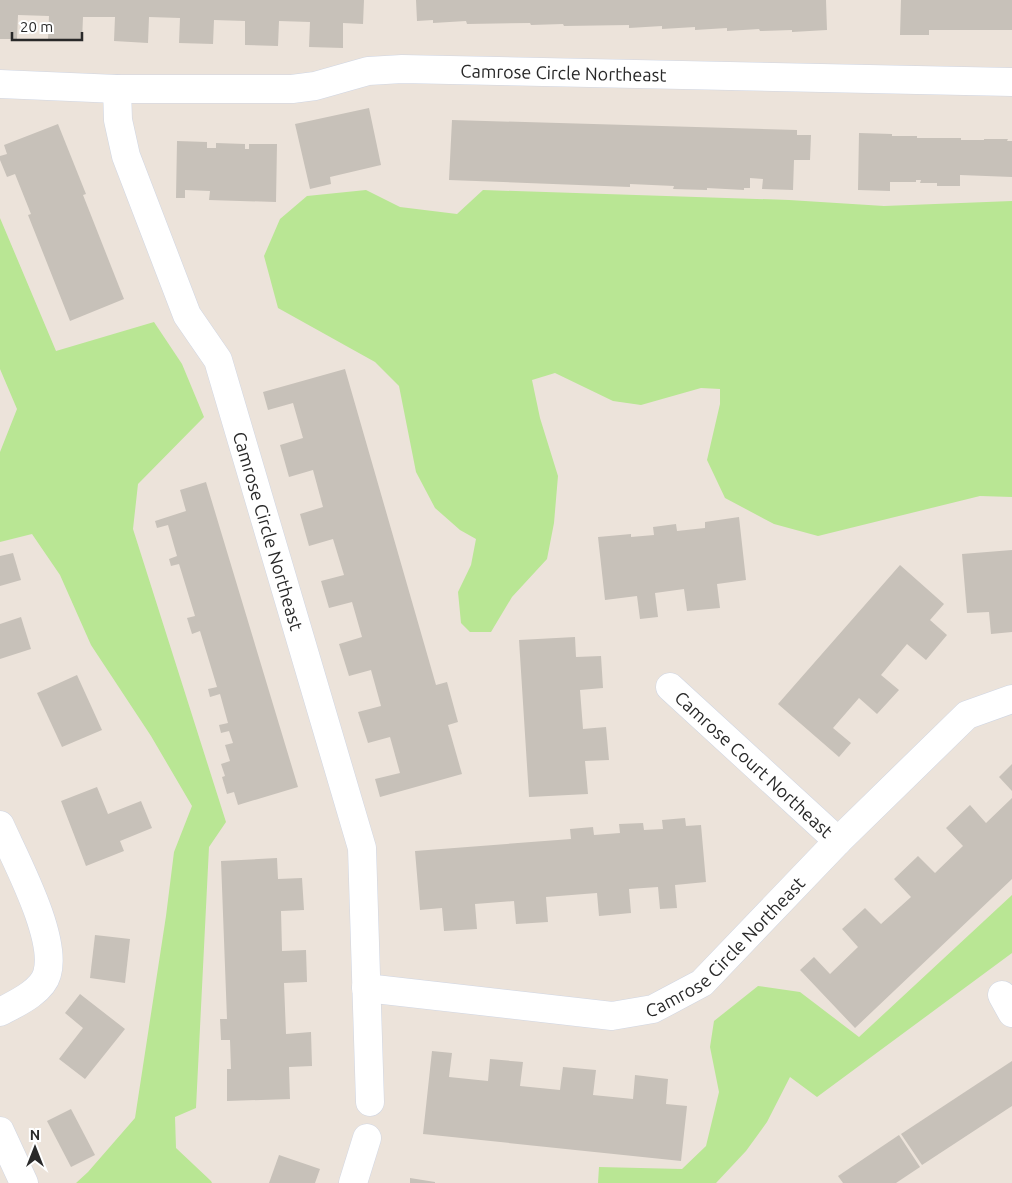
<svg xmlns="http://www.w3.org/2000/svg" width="1012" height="1183" viewBox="0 0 1012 1183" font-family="Ubuntu,sans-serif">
<rect width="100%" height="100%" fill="#ece3da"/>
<g fill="#b9e694">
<polygon points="366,190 400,207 457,214 483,190 789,200 884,206 1012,201 1012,497 980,496 818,536 774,524 725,498 707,460 720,404 720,389 701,388 641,405 613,401 555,373 532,380 540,418 558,476 554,523 547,559 512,597 491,632 470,632 461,623 458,592 471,565 476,539 460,530 435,508 416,472 399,386 375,362 278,308 264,256 280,219 307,196"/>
<polygon points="0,218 56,351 154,322 182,364 204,417 138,484 133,529 226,822 209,847 196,1108 175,1117 176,1148 211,1181 212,1183 76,1183 88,1172 135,1118 166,916 174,852 192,806 151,736 91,645 60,575 32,534 0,542 0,452 17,409 0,369"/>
<polygon points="1012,895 1012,953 817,1097 790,1077 767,1122 746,1151 716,1183 598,1183 599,1167 682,1169 706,1146 719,1092 710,1047 714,1021 758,986 800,992 859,1037"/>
</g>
<g fill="#c7c1b9">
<polygon points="0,0 364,0 363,24 343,23 343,48 309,47 310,22 279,21 278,46 245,45 245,21 214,20 213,44 179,43 180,18 149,17 148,43 114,41 115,17 83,17 82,41 48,39 49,16 18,15 17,39 0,39"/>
<polygon points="416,0 826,0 827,30 792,32 792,30 760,31 759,29 727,31 727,28 695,30 695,27 662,29 662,26 629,28 629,25 564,26 563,24 531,25 530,23 467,24 466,21 433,23 433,20 417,21"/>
<polygon points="901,0 1012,0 1012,30 929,30 929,35 900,35"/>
<polygon points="369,108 381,165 330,177 331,184 310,189 295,124"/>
<polygon points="452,120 797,130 797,135 811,135 810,160 794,160 793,190 762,189 763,179 750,178 750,188 744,188 744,190 707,188 707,190 673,189 674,186 630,184 630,187 449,180"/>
<polygon points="58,124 86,194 83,195 124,299 70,321 28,215 31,214 15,174 7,177 0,160 0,156 7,154 4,145"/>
<polygon points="859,133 892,134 892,136 917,136 917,138 961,138 961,140 984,140 984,139 1008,139 1007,141 1012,141 1012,177 960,175 960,186 937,186 937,183 920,183 921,180 916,180 916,182 890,182 890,191 858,190"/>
<polygon points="177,141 207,142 207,148 216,148 216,143 245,144 245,149 249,149 249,144 277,144 276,202 209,200 210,191 185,190 185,198 176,198"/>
<polygon points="345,369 436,685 447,682 458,722 448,725 462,774 380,797 375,779 400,773 390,737 368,743 358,712 381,706 371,670 349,676 339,644 362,637 352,602 329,608 321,581 344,575 333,539 309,546 300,514 323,507 313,470 289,477 280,445 303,438 293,403 268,410 263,392"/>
<polygon points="206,482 298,787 238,805 234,792 227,794 222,777 225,776 221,764 230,761 225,745 233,743 229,731 221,733 219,725 228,723 220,694 210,697 208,689 217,687 200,631 192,634 187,618 195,616 179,564 171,566 169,559 177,556 168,525 157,528 155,521 186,511 180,490"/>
<polygon points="739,517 746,580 717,584 720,608 687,611 684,589 655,593 658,617 640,619 637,596 605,600 598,537 631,534 631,537 654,535 653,527 676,524 677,531 705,528 705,522"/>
<polygon points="1012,550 1012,632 991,634 989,612 967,613 962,554"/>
<polygon points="13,553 21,580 0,586 0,556"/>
<polygon points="900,565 944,604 930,620 947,635 926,660 907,644 881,675 899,690 877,714 859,698 833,728 851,743 839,757 778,704"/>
<polygon points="21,617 31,649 0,659 0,624"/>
<polygon points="575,637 576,657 601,656 603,688 580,690 583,729 606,727 609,760 585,761 588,794 529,797 519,640"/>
<polygon points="77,675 102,730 62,747 37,693"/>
<polygon points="1012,764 1012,791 999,777"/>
<polygon points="97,787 108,814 141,801 152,828 120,841 124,851 86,866 61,801"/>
<polygon points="1012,798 1012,879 855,1028 800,970 814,957 830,974 858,947 842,929 865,908 881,924 911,897 894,879 918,856 935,873 963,846 946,828 970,805 986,823"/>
<polygon points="685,818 686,826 701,825 706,882 675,885 677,908 660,909 658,887 629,889 631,913 599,916 597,893 546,897 548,922 516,924 514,901 475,904 477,929 444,931 442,908 420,910 415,851 571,839 570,829 593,827 594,835 620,833 619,824 643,823 644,830 663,829 662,820"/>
<polygon points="277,858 278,879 302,878 304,910 281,911 282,951 306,950 307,982 284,983 286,1034 311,1032 312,1066 289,1067 290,1099 227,1101 227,1069 231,1069 230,1040 221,1040 220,1019 227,1019 221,861"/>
<polygon points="95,935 130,939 125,983 90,978"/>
<polygon points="80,994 125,1029 85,1079 59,1059 83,1028 65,1013"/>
<polygon points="432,1051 452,1053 449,1077 488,1081 490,1059 523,1062 520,1086 560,1090 563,1067 596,1070 593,1095 633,1099 635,1075 668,1079 666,1104 687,1106 681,1161 423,1134"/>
<polygon points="1012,1061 1012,1106 922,1165 901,1134"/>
<polygon points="71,1109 95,1155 71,1167 47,1121"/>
<polygon points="899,1135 920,1167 896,1183 843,1183 838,1176"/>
<polygon points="279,1155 320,1169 315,1183 269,1183"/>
<polygon points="410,1178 435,1182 435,1183 410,1183"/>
</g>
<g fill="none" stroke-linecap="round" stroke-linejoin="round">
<defs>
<g id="minor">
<path id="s1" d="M0 84 117 89H292L315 86 368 71 402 69 1012 82"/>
<path id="s2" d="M117 89 118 120 126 156 187 315 218 360 362 848 370 1102"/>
<path id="s3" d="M670 687 838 841"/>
<path d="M0 825C15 859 58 938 47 974 42 992 15 1004 0 1012"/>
<path id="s4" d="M366 988 612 1016 653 1009 702 983 838 841 967 715 1012 699"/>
<polyline points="1002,995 1012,1013"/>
<polyline points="0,1131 24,1183"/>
<polyline points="353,1183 367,1138"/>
</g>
</defs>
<use href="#minor" stroke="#d0d6e3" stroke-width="29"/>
<use href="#minor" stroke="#fff" stroke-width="28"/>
</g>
<g text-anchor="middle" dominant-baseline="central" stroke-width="4" stroke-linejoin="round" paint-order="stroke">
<g font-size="18" fill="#292929" stroke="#fff">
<text stroke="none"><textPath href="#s1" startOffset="566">Camrose Circle Northeast</textPath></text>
<text stroke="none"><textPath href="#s2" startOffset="471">Camrose Circle Northeast</textPath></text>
<text stroke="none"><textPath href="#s3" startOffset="114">Camrose Court Northeast</textPath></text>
<text stroke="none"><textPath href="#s4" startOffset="385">Camrose Circle Northeast</textPath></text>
</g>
</g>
<g transform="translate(35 1148)" stroke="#ffffff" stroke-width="4" paint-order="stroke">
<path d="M0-4L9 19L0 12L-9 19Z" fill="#292929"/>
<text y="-8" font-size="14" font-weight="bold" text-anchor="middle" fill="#292929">N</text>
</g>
<path d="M12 32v8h70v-8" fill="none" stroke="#292929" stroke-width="2.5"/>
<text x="20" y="32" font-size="15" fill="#292929" stroke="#ffffff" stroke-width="4" paint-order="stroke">20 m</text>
</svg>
